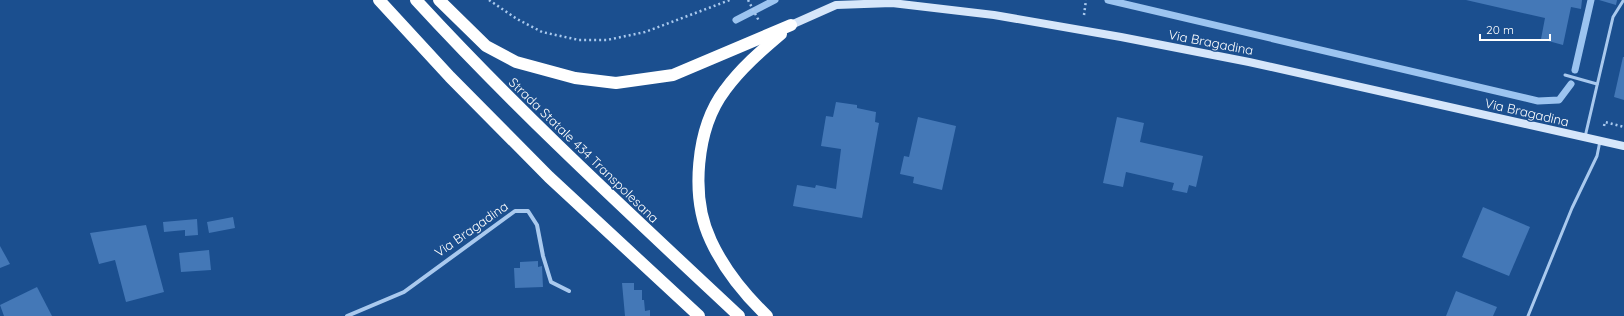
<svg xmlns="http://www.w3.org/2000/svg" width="1624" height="316" viewBox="0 0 1624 316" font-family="Quicksand,sans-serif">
<rect width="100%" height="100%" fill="#1b4f8f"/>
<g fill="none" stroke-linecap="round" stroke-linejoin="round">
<g stroke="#9cc4f0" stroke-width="7">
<polyline points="1108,0 1538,101 1559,100 1571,84"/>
<polyline points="736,20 775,0"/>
<polyline points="1575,70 1591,0"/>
</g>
</g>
<g fill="#4478b7">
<polygon points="1466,0 1582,0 1581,9 1571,7 1563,45 1541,39 1545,18"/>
<polygon points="1599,0 1617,0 1616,5"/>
<polygon points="1623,57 1624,57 1624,100 1614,97"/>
<polygon points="836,102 857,105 857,108 876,112 875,122 879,123 862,218 793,206 797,185 815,188 816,185 836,189 841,149 821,146 826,116 833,117"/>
<polygon points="918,117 956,126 942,190 913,183 914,177 900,174 904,156 909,157"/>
<polygon points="1117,117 1144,123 1140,142 1203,156 1196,187 1189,185 1187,193 1172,190 1174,183 1126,172 1123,187 1103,183"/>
<polygon points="1483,207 1530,227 1509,276 1462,257"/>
<polygon points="233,217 235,228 209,233 207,222"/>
<polygon points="197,219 198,235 185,236 185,230 164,232 163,222"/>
<polygon points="146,225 164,292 126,302 115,260 99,264 90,233"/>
<polygon points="0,246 10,264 0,268"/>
<polygon points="209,250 211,270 181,272 179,253"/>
<polygon points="538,261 538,267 542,266 543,287 515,288 514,268 520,268 520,262"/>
<polygon points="622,283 634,283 634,290 642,290 642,300 644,300 645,311 650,310 650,316 625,316"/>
<polygon points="37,287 52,316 4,316 0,305"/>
<polygon points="1456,291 1497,307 1493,316 1446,316"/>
</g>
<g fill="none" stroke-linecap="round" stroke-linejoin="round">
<g stroke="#a9c9ee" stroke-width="2.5" stroke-dasharray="2 3" stroke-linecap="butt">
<polyline points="489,0 517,19 542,32 579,40 607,40 645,32 730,0"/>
<polyline points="748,0 759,21"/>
<polyline points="1084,15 1086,0"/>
<polyline points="1604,126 1605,122 1624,127"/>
</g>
<g stroke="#a9c9ee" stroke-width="3">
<polyline points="1565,75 1597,84"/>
<polyline points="1585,137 1613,17 1623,1"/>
<polyline points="1528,316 1572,208 1597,156 1600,141"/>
</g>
<polyline stroke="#a9c9ee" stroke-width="4" points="347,316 404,292 515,211 528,211 537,225 543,256 551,282 569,291"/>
<polyline stroke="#d6e6fa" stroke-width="8" points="791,25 836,5 892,3 994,15 1121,37 1249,62 1624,146"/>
<g stroke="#fff" stroke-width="12">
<polyline points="379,0 450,77 549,177 699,316"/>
<path d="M416 0C518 111 629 213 739 316"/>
<polyline points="439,0 486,46 516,62 575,78 616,83 673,75 791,25"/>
<path d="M767 316C745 295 724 269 711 241 690 197 696 128 725 90 741 68 761 51 781 34"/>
</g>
</g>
<g text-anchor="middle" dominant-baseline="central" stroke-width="3" stroke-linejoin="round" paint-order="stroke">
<g font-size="13" fill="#fff" stroke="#1b4f8f">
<text transform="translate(1211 42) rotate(11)">Via Bragadina</text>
<text transform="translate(1527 112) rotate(13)">Via Bragadina</text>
<text transform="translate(584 150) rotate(44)">Strada Statale 434 Transpolesana</text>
<text transform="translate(471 229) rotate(-35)">Via Bragadina</text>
</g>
</g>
<path d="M1480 34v6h70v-6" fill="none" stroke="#ffffff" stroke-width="2"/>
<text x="1486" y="34" font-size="12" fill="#ffffff" stroke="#1b4f8f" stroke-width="3" paint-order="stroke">20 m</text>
</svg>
